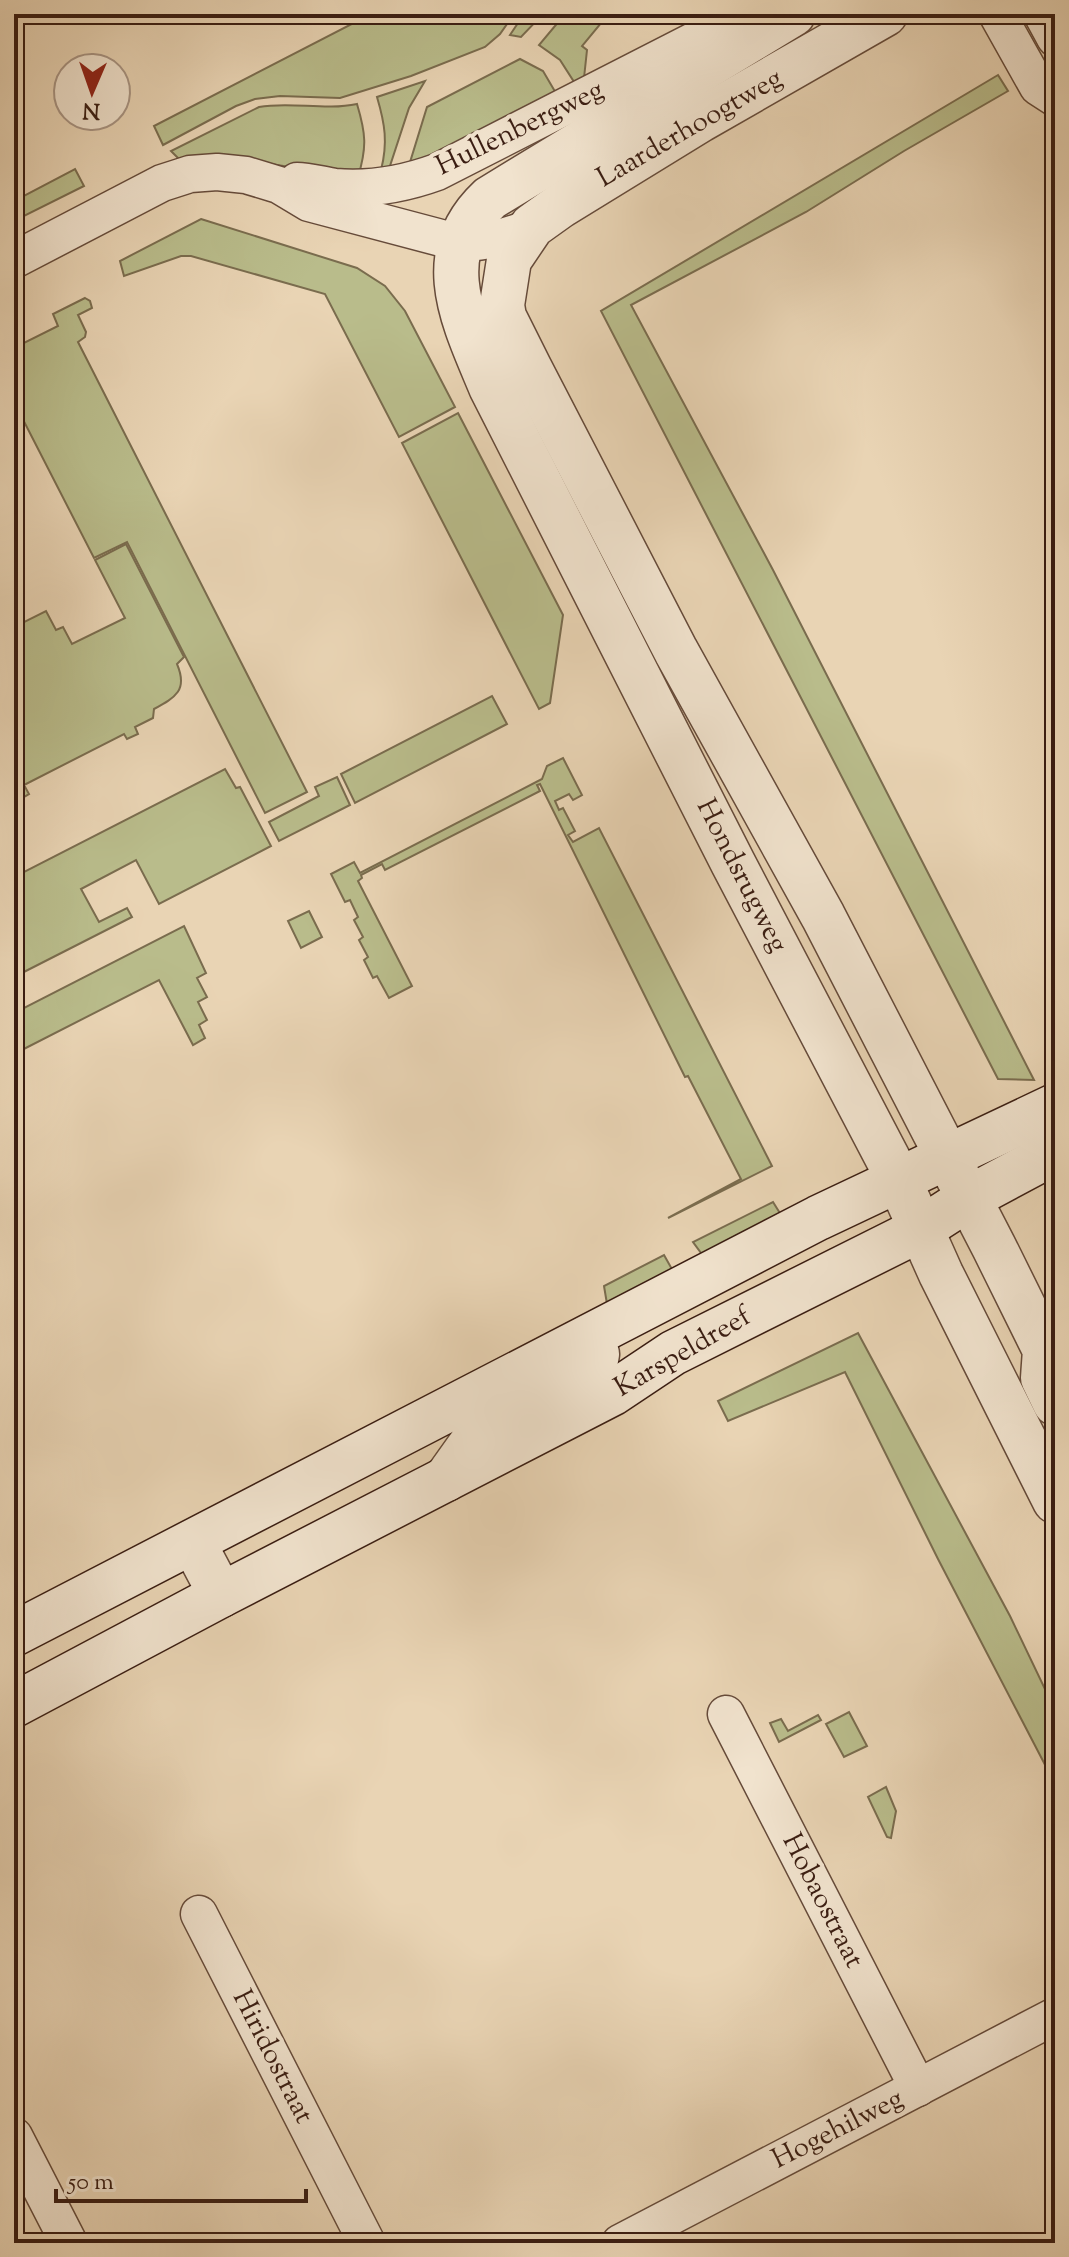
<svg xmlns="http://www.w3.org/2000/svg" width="1069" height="2257" viewBox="0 0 1069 2257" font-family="'Sorts Mill Goudy',serif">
<rect width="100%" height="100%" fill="#e9d4b4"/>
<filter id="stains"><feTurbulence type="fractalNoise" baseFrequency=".0025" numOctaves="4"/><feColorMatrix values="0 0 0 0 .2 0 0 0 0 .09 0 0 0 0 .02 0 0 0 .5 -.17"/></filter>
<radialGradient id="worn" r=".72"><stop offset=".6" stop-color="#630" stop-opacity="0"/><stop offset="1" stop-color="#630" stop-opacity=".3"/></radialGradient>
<g fill="#b9bc8b" stroke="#7a6c4e" stroke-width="2">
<polygon points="371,14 514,14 500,34 485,47 411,76 340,98 280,96 255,99 236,106 163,145 154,126"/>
<polygon points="524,14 543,14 521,37 510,35"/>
<polygon points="565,14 597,14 602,22 582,46 587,50 584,78 578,88 560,60 539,45"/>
<polygon points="520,59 543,71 560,100 407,172 427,107"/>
<polygon points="998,75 1008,91 904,151 806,212 631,305 773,570 1034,1080 998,1079 601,311"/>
<path d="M425 81 409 108 387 175 381 170C388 143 385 124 377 97Z"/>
<path d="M357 104C366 134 367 147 358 177L270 164 180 160 171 151 259 107C291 101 324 111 357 104Z"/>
<polygon points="75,169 84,186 14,221 14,201"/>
<polygon points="201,219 357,268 385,286 405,311 455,407 399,437 325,294 191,256 181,256 124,276 120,261"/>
<polygon points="85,298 90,301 92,308 78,315 86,332 85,337 78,342 307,792 265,813 127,542 94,558 14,402 14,334 17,332 24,343 58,326 53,314"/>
<polygon points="458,413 563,615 550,703 539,709 402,443"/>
<path d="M126 544 184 657 177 664C188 690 176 697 154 709L153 718 135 727 138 734 127 739 124 734 24 785 29 794 22 798 14 783V627L46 611 56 630 63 627 72 644 125 618 95 560Z"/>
<polygon points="492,696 507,724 355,803 341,774"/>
<polygon points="563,758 582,795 573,800 569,794 555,801 559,810 563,808 575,831 568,835 573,842 599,828 772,1166 668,1218 741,1179 688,1076 685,1077 540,784 537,785 540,791 385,870 382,864 361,875 362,878 358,881 412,986 389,998 377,976 373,978 364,960 368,957 359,940 363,937 354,920 358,917 350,900 345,902 331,874 354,862 360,873 542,779 547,766"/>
<polygon points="225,769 236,788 240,787 271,846 159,904 136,860 81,889 99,922 127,908 132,917 14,977 14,877"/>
<polygon points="337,777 350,805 279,841 269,822 319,796 315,787"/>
<polygon points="309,911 322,937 301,948 288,921"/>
<polygon points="184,926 206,973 197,978 207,997 198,1002 207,1020 199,1025 205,1038 193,1045 159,980 14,1054 14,1013"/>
<polygon points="773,1202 783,1218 704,1257 693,1242"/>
<polygon points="664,1255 673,1271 607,1304 604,1286"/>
<polygon points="858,1333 1010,1616 1055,1710 1055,1784 938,1559 845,1372 728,1421 718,1401"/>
<polygon points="849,1712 867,1746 844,1757 826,1724"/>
<polygon points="818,1715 821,1720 779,1742 770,1723 781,1719 788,1731"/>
<polygon points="886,1787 896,1811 891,1838 887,1837 868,1797"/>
</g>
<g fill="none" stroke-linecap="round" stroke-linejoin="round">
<defs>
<g id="minor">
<polyline points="997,14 1038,87 1055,98"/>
<polyline points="1042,14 1055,38"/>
<path d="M297 181C309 181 322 185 335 187 370 190 404 184 437 172L746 14"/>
<path d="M14 260 162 183 190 174 217 172 246 175 279 185 309 203 460 243C486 242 508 238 532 226"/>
<polyline points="726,1714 918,2088"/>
<polyline points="199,1914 367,2243"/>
<polyline points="14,2136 69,2243"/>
<polyline points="620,2243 1055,2016"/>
</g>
<g id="tertiary">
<path d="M793 14 490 198C429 255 464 322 491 387L733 863 899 1180 941 1274 1055 1501"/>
<polyline points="885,14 700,120 560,206 532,226 509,260 502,305 504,317 529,367 676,651 823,916 994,1247 1045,1350 1043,1378 1055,1403"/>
<polyline points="446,1479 483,1427 594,1371 597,1354 591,1336"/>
<polyline points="193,1542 221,1595"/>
</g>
<g id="secondary">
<polyline points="14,1634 818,1218 1055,1106"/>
<polyline points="14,1705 221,1595 613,1393 673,1353 921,1229 969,1198 1055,1152"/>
</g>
</defs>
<use href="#minor" stroke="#664b3a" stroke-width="39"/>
<use href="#tertiary" stroke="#664b3a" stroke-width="47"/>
<use href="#secondary" stroke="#3a1d12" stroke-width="47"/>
<use href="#minor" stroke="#f1e3ce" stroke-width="36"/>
<use href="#tertiary" stroke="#f1e3ce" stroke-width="44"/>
<use href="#secondary" stroke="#f1e3ce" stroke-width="44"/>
</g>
<g text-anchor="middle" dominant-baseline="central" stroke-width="8" stroke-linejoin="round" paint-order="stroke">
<g font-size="28" fill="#3a1d12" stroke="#f1e3ce">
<text transform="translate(520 129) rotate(-26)">Hullenbergweg</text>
<text transform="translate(690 129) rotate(-30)">Laarderhoogtweg</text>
<text transform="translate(741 876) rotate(63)">Hondsrugweg</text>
<text transform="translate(683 1353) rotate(-30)">Karspeldreef</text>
<text transform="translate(822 1901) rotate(63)">Hobaostraat</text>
<text transform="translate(272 2057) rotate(63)">Hiridostraat</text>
<text transform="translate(838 2130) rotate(-27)">Hogehilweg</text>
</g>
</g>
<rect width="1069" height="2257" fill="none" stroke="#e9d4b4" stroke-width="48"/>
<rect x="16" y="16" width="1037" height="2225" fill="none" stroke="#3a1d12" stroke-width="4"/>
<rect x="24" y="24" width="1021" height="2209" fill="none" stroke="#3a1d12" stroke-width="2"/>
<g transform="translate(92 92) rotate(182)"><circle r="38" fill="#f1e3ce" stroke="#a89483" stroke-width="2"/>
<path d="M0-6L14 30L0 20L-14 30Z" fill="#8f2418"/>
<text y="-12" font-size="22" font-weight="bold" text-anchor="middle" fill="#3a1d12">N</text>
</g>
<path d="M56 2189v12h250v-12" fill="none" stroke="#3a1d12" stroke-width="4"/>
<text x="68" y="2189" font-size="24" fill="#3a1d12" stroke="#f1e3ce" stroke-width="6" paint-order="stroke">50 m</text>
<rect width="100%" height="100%" filter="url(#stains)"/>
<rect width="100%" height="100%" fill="url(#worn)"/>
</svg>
